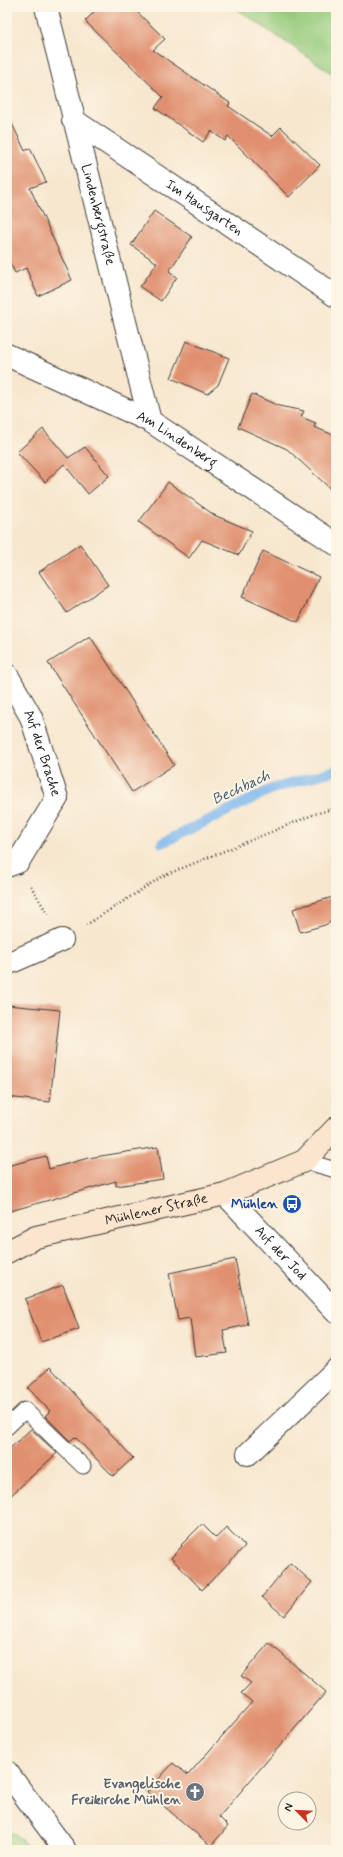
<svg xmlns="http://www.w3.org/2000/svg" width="343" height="1857" viewBox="0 0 343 1857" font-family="Mynerve,sans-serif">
<rect width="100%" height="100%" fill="#fcf5e5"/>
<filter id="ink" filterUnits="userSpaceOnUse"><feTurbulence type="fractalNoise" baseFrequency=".025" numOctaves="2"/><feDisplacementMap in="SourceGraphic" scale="8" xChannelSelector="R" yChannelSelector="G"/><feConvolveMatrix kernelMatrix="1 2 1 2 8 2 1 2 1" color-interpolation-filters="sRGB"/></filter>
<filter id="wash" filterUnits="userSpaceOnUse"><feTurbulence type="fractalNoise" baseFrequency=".012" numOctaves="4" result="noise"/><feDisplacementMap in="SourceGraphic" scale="16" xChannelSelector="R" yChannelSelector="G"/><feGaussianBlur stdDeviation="0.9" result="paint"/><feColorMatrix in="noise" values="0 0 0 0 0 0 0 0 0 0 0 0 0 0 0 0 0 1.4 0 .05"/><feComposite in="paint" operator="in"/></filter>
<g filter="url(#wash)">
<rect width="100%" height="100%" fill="#f7e7cf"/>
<g fill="#95ca7c" stroke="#58734c">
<polygon points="234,7 336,7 336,76"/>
<polygon points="7,1832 16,1834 31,1850 7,1850"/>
</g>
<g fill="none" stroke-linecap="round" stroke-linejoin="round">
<polyline stroke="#7db7ee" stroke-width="10" points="162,843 272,789 336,770"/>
</g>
<g id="blocks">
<g fill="#e0906f">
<polygon points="99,7 132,7 165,39 153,50 230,103 228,106 272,136 281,127 320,165 289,197 228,136 225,141 211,131 203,142 155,108 163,97 85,21"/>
<polygon points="7,113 25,151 30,148 46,182 30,188 72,280 38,296 26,268 15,273 7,257"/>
<polygon points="154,211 192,237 169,271 177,277 161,301 140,287 157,263 131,245"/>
<polygon points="186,341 229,358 218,385 207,394 171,378"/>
<polygon points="252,394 279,406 304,411 301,417 316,423 314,427 336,436 336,494 287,449 238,427"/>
<polygon points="43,429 68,458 85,447 109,476 88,494 64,464 45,482 17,452"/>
<polygon points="168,482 214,515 252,531 239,555 202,540 189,558 139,522"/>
<polygon points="80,544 108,585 67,613 39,572"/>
<polygon points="263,551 319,577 298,622 242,597"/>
<polygon points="90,636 174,765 132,792 48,663"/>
<polygon points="336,896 336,919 325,925 300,932 293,909"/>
<polygon points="7,1005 60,1010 50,1102 7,1097"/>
<polygon points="158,1147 163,1179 116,1186 116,1181 7,1212 7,1166 46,1156 49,1169 88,1158"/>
<polygon points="235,1259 248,1325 223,1330 227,1353 195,1357 190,1318 178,1320 169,1273"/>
<polygon points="63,1285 79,1329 41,1342 25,1299"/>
<polygon points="50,1367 133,1458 113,1476 75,1437 70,1441 45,1416 50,1411 28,1388"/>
<polygon points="31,1429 57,1453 7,1499 7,1451"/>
<polygon points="202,1524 216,1538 226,1527 245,1546 202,1590 171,1558 182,1546 181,1545"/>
<polygon points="290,1563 312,1582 284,1616 262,1597"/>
<polygon points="269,1643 326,1692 219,1817 228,1826 211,1846 147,1792 173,1763 188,1775 252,1702 241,1693 251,1683 241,1676"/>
</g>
</g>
</g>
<g filter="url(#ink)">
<use href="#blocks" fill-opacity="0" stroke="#3d3a37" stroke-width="1"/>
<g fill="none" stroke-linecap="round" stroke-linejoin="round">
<defs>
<g id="lane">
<polyline points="304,1161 336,1170"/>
<polyline points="7,1427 25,1410 83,1466"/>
</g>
<g id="street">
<path id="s1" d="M46 7 150 421"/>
<path id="s2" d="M73 120 336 296"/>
<path id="s3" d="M7 355 150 421 336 544"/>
<path id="s4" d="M7 675 31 717 57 798 18 862 7 866"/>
<polyline points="7,964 62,940"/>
<path id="s5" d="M225 1194 336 1312"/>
<polyline points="248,1454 336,1370"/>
<polyline points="7,1772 65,1850"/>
</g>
<g id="secondary">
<path id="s6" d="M7 1252 36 1237 225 1194 304 1161 336 1128"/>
</g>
</defs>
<use href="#lane" stroke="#3d3a37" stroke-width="17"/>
<use href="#street" stroke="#3d3a37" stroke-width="24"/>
<use href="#secondary" stroke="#3d3a37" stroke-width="24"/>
<g stroke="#3d3a37" stroke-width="2.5" stroke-dasharray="1 3" stroke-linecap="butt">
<polyline points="31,886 48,915"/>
<polyline points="86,925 163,876 315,814 336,808"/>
</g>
<use href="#lane" stroke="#fff" stroke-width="15"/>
<use href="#street" stroke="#fff" stroke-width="22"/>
<use href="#secondary" stroke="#fce5cf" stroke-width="22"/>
</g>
</g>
<defs>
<symbol id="bus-disc" viewBox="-11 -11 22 22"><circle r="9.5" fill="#1a4fb4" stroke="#fcf5e5"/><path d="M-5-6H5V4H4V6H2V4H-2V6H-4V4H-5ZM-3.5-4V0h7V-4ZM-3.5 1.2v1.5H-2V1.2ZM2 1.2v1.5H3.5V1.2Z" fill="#fff"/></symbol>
<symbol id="church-disc" viewBox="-11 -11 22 22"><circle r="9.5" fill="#6b7280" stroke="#fcf5e5"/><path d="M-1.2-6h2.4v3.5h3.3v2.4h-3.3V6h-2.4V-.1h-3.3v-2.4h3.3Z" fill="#fff"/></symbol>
</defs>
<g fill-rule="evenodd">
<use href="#bus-disc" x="281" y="1193" width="22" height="22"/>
<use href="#church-disc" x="184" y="1781" width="22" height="22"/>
</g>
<g text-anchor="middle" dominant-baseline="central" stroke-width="4" stroke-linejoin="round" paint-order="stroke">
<g font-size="14" fill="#1c1c1c" stroke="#fcf5e5">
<text stroke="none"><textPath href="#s2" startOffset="158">Im Hausgarten</textPath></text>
<text stroke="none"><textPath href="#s1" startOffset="214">Lindenbergstraße</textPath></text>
<text stroke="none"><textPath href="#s3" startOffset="190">Am Lindenberg</textPath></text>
<text stroke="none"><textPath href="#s4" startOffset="86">Auf der Brache</textPath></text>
<text stroke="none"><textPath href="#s6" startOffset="156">Mühlener Straße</textPath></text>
<text stroke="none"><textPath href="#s5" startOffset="81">Auf der Jod</textPath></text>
</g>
<g font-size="14" font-weight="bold" fill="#164399" stroke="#fcf5e5" text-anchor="end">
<text x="278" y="1204">Mühlen</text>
</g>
<g font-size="14" font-weight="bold" fill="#5b616d" stroke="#fcf5e5" text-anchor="end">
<text x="181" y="1784">Evangelische<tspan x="181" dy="16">Freikirche Mühlen</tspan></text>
</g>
<g font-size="15" font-style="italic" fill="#435a70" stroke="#fcf5e5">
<text transform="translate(241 788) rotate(-25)">Bechbach</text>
</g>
</g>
<rect width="343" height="1857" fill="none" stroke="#fcf5e5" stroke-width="24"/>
<g transform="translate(297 1811) rotate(294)"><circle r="19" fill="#fcf5e5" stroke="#a29e95"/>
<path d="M0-3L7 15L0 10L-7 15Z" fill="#c8321e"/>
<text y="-6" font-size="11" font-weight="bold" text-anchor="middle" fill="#1c1c1c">N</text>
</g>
</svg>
